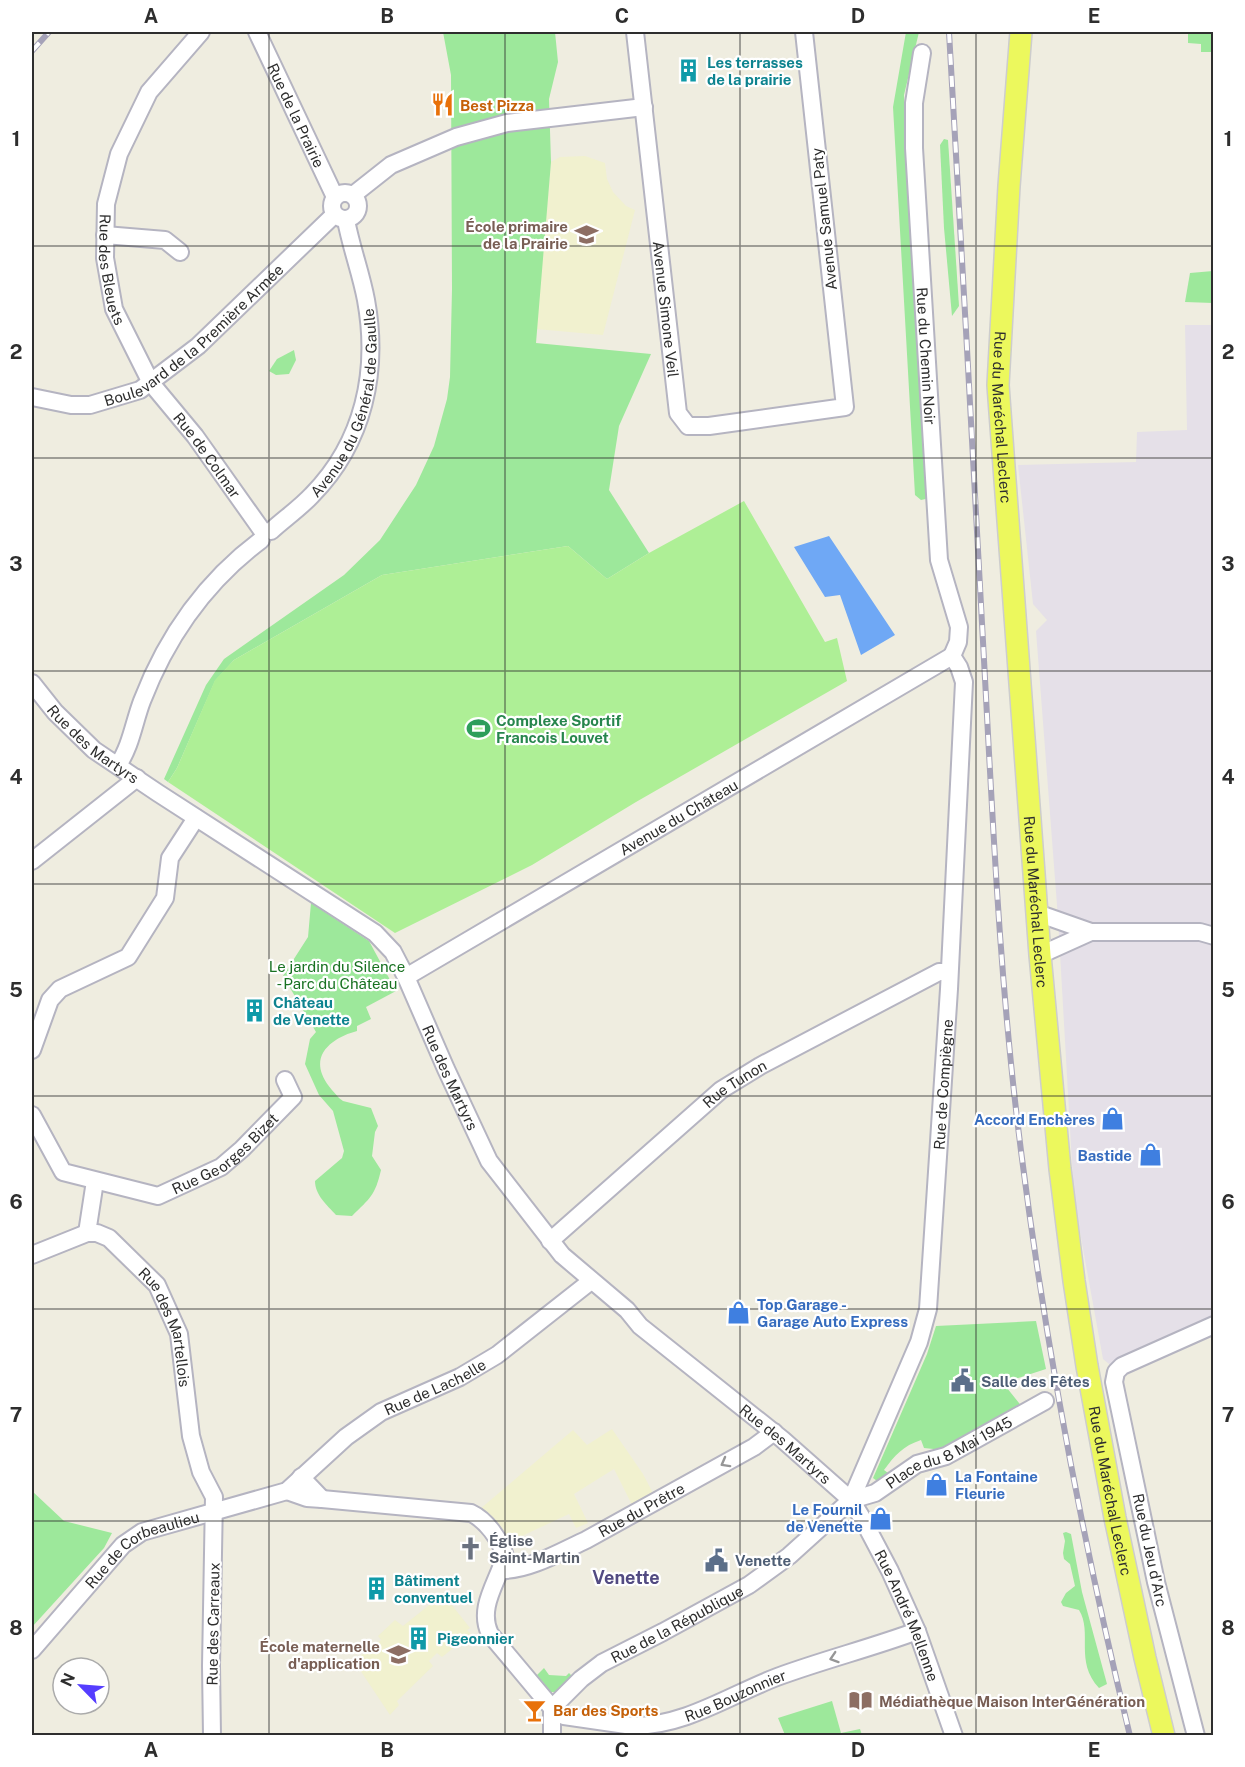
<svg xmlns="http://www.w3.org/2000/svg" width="1245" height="1767" viewBox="0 0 1245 1767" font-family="'Public Sans',sans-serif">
<rect width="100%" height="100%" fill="#efede0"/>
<polygon fill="#e5e0e8" points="1185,325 1213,325 1213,1333 1119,1372 1103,1359 1074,1199 1058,918 1036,631 1047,620 1033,604 1018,465 1136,462 1137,432 1187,430"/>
<g fill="#f1f1cf">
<polygon points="585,156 605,163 607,179 613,192 626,206 635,210 603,335 536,329 551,162 560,157"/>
<polygon points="612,1429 643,1474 655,1497 634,1509 614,1469 574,1494 588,1523 576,1528 569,1514 507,1543 485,1512 480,1509 573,1430 587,1445"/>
<polygon points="443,1594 470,1628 467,1630 471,1634 442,1657 437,1653 429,1661 433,1666 397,1701 399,1705 390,1715 354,1661 381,1640 378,1636 395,1620 403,1626"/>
</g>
<g fill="#9de89b">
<polygon points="443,32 555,32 558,62 549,99 551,162 536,343 651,354 619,426 609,490 649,553 607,579 568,546 382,575 234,660 215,681 177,768 168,782 164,779 206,685 224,659 344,575 380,540 416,485 434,446 447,399 450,377 452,289 451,75"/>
<polygon points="906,32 919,32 904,95 930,498 921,500 915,495 893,107"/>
<polygon points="1188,32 1213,32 1213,52 1201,52 1201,44 1188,43"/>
<polygon points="944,139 948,140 959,306 952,316 944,228 940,145"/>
<polygon points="1213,271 1213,303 1185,302 1190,273"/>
<polygon points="294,350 296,360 289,374 276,375 269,371 277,359"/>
<path d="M311 903 369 941 396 991 366 1007 371 1019 357 1026V1031C338 1036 313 1050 322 1074 325 1083 333 1091 339 1098L343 1101 371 1108 378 1126 375 1132 372 1156 381 1170C375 1196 370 1198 352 1216L336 1215C327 1205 315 1195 315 1181L342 1158 344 1151 333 1111 319 1095 305 1064 310 1039 316 1032 283 976 308 937Z"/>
<path d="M1036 1321 1046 1369 1003 1383 1023 1408 943 1450 924 1448 921 1440C903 1446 895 1455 884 1470L888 1473 877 1481 873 1478 927 1354 936 1326Z"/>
<polygon points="32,1491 64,1521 112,1533 104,1548 32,1627"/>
<path d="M1066 1532 1071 1534 1082 1592 1107 1684 1099 1688C1074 1661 1093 1633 1079 1610L1063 1606 1061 1602 1066 1593 1075 1586 1070 1564 1064 1559 1063 1553 1065 1541 1063 1533Z"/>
<polygon points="544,1668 549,1675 566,1676 569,1673 572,1676 557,1692 551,1692 537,1675"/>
<polygon points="832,1701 841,1733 860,1729 862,1735 785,1735 778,1718"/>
</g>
<polygon fill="#aeef96" points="744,501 825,642 837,638 847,681 636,802 532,865 395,933 168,782 177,768 215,680 234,660 382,575 568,546 607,579 649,553"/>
<polygon fill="#6fa8f5" points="829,536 895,635 861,655 840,595 825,597 794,547"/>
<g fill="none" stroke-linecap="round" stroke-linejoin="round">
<defs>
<g id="minor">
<path id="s1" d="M201 32 149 92 119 154 106 204 105 258 114 309 151 383 195 436 261 529"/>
<path id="s2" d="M257 32 335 197"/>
<path id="s3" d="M635 32 678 413 688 426H709L845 407 804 32"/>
<path id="s4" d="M922 53 914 103V148L939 560 959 627 958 642 952 656"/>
<circle cx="345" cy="206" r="13"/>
<polyline points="353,195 391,165 456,137 507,123 644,107"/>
<polyline points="105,235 165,240 180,252"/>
<path id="s5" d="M32 397 71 405H90L140 390 198 346 334 215"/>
<path id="s6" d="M271 531C284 519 300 508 312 495 364 442 379 371 366 300 361 273 351 247 346 220"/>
<path id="s7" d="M32 683 55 712 94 750 158 793 375 933 393 952 406 977 446 1069 489 1161 562 1255 627 1310 640 1326 782 1439 851 1500 862 1518 890 1571 917 1631 954 1736"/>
<path d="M118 765C131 746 134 722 142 701 167 636 205 582 261 540"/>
<polyline points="32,861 137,778"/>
<polyline points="1037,913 1091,932"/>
<polyline points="1040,955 1091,932 1200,932 1214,936"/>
<path id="s8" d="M406 977 952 656"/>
<polyline points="32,1050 50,1000 60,989 128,957 165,898 170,858 196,818"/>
<path id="s9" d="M32 1115 63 1172 158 1196 221 1167 242 1149 293 1097 285 1080"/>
<polyline points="87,1233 95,1181"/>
<path id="s10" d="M550 1241 721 1090 760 1066 939 972H949"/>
<path id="s11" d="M32 1255 87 1233H97L109 1238 157 1285 179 1334 191 1436 201 1472 214 1497 211 1666 212 1736"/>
<polyline points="287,1491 307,1498 322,1499 301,1477"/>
<path id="s12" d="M322 1499 471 1513C486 1520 500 1539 505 1556 498 1582 477 1607 490 1634L552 1708 564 1716 633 1726C685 1726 730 1695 777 1677 823 1660 871 1648 917 1631"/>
<path id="s13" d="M851 1500 875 1493 917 1464 946 1456 1045 1401"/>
<path id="s14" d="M501 1570C528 1571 562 1551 586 1540L754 1447 774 1432"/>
<path id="s15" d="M32 1650 123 1545 142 1532 287 1491 346 1437 381 1412 460 1377 497 1355 591 1281"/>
<path id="s16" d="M552 1736V1708L581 1679 602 1663 663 1632 749 1585 789 1556 851 1500 919 1342 928 1309 949 989 964 682 959 667 952 656"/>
<polyline points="1196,1736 1156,1582 1114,1382 1116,1372 1122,1366 1214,1325"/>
</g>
<g id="major">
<path id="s17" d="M1021 32 1009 186 998 385 1040 955 1060 1169 1074 1281 1087 1366 1115 1518 1145 1658 1164 1736"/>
</g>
</defs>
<use href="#minor" stroke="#b5b4c1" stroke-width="20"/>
<use href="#major" stroke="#cdcdcd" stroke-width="24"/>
<use href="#minor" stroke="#fff" stroke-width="16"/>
<use href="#major" stroke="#ecf85d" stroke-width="21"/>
<defs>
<g id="rail">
<path d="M949 32C961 241 973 451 984 660 993 824 1000 988 1021 1151 1046 1348 1083 1543 1130 1736"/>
<polyline points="32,51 49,32"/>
</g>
</defs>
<use href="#rail" stroke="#a5a2b8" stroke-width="6"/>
<use href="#rail" stroke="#fff" stroke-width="4" stroke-dasharray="11" stroke-linecap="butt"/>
</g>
<defs><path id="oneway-chevron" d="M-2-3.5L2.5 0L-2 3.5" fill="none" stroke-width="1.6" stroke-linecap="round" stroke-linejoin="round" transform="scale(1.5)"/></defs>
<g stroke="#969696">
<use href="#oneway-chevron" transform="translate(725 1463) rotate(151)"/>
<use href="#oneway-chevron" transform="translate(834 1658) rotate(162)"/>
</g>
<path fill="none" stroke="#2e2e2e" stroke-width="1.5" stroke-opacity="0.55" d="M269 32V1736M505 32V1736M740 32V1736M976 32V1736M32 246H1214M32 458H1214M32 671H1214M32 884H1214M32 1096H1214M32 1309H1214M32 1521H1214"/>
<defs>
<symbol id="building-bare" viewBox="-9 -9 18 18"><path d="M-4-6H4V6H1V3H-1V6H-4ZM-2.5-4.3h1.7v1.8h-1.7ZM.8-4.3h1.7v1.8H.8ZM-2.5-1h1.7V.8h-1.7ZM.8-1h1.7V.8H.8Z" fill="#0f9aa8" stroke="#fff" stroke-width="2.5" paint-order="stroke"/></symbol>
<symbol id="restaurant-bare" viewBox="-9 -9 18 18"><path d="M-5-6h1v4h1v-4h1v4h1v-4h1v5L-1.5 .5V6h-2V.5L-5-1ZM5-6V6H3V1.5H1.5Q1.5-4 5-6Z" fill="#e8710a" stroke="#fff" stroke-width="2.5" paint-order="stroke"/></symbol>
<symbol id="school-bare" viewBox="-9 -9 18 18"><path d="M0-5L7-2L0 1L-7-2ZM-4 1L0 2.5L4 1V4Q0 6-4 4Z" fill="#8d6e63" stroke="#fff" stroke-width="2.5" paint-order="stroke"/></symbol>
<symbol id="stadium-bare" viewBox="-9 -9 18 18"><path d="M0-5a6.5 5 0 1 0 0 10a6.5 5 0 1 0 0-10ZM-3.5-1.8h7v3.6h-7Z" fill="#2e9e5b" stroke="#fff" stroke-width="2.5" paint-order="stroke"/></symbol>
<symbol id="shop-bare" viewBox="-9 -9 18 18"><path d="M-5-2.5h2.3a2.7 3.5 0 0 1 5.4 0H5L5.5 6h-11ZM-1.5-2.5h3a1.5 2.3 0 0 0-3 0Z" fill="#3f7fe0" stroke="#fff" stroke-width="2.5" paint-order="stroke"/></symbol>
<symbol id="civic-bare" viewBox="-9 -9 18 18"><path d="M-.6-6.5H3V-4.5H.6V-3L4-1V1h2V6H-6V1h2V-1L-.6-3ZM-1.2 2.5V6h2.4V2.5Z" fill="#5c6f8a" stroke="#fff" stroke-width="2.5" paint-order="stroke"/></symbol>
<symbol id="church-bare" viewBox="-9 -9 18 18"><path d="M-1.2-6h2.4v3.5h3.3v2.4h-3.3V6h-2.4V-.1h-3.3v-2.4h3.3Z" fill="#6b7280" stroke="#fff" stroke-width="2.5" paint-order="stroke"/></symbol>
<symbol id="library-bare" viewBox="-9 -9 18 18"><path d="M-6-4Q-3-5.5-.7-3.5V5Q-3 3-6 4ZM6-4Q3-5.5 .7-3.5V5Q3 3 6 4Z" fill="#8d6e63" stroke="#fff" stroke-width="2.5" paint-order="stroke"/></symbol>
<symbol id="bar-bare" viewBox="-9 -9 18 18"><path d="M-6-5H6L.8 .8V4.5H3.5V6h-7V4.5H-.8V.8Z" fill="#e8710a" stroke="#fff" stroke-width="2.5" paint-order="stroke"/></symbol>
</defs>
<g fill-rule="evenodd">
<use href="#building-bare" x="672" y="54" width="33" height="33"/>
<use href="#restaurant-bare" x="426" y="88" width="33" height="33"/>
<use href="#school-bare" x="570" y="218" width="33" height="33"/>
<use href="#stadium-bare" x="462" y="712" width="33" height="33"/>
<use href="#building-bare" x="238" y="994" width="33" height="33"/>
<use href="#shop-bare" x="1096" y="1102" width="33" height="33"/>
<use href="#shop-bare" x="1134" y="1138" width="33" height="33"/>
<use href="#shop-bare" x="722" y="1296" width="33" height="33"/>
<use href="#civic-bare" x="946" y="1364" width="33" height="33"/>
<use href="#shop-bare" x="920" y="1468" width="33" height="33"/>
<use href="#shop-bare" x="864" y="1502" width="33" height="33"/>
<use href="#church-bare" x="454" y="1532" width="33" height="33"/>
<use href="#civic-bare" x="700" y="1544" width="33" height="33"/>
<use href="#building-bare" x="360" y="1572" width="33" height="33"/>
<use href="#building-bare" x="402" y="1622" width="33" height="33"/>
<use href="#school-bare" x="382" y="1638" width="33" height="33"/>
<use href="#library-bare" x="844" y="1684" width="33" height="33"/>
<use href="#bar-bare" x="518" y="1694" width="33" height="33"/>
</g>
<g text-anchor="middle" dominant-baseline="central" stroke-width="4.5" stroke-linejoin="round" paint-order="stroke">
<g font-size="15" font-weight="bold" fill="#0d838f" stroke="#fff" text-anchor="start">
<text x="707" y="62">Les terrasses<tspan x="707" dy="17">de la prairie</tspan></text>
<text x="273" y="1002">Château<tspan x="273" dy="17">de Venette</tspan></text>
<text x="394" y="1580">Bâtiment<tspan x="394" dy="17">conventuel</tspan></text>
<text x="437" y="1638">Pigeonnier</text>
</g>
<g font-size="15" font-weight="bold" fill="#c56008" stroke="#fff" text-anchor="start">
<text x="460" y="105">Best Pizza</text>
<text x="553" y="1710">Bar des Sports</text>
</g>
<g font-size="15" fill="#2e2e2e" stroke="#fff">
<text stroke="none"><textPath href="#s2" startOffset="92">Rue de la Prairie</textPath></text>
<text transform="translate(824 219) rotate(-96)">Avenue Samuel Paty</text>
<text stroke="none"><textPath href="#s1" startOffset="266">Rue des Bleuets</textPath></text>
<text stroke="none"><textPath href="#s3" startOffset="279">Avenue Simone Veil</textPath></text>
<text stroke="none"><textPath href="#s5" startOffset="186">Boulevard de la Première Armée</textPath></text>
<text stroke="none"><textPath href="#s4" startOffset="304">Rue du Chemin Noir</textPath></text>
<text stroke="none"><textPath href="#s6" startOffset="156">Avenue du Général de Gaulle</textPath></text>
<text stroke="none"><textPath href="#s17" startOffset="386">Rue du Maréchal Leclerc</textPath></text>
<text stroke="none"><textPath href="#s1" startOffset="480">Rue de Colmar</textPath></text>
<text stroke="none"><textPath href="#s7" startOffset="87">Rue des Martyrs</textPath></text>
<text stroke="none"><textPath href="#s8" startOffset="316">Avenue du Château</textPath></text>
<text stroke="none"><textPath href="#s17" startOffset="872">Rue du Maréchal Leclerc</textPath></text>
<text stroke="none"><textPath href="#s7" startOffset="591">Rue des Martyrs</textPath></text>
<text stroke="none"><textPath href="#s16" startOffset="826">Rue de Compiègne</textPath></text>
<text stroke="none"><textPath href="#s10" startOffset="243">Rue Tunon</textPath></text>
<text stroke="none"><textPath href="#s9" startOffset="243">Rue Georges Bizet</textPath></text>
<text stroke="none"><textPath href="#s11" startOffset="192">Rue des Martellois</textPath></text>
<text stroke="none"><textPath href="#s15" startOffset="495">Rue de Lachelle</textPath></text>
<text stroke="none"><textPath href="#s7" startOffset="1095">Rue des Martyrs</textPath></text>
<text stroke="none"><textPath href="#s13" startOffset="110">Place du 8 Mai 1945</textPath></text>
<text stroke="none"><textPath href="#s17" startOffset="1466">Rue du Maréchal Leclerc</textPath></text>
<text stroke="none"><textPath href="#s14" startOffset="154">Rue du Prêtre</textPath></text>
<text transform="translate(1150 1550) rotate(78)">Rue du Jeu d'Arc</text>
<text stroke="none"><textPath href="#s15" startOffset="153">Rue de Corbeaulieu</textPath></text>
<text stroke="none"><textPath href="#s7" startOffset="1310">Rue André Mellenne</textPath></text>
<text transform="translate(213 1624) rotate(-89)">Rue des Carreaux</text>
<text stroke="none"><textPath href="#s16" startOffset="180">Rue de la République</textPath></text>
<text stroke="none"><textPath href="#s12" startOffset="576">Rue Bouzonnier</textPath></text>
</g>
<g font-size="15" font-weight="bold" fill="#785e54" stroke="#fff" text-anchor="end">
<text x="568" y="226">École primaire<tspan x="568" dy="17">de la Prairie</tspan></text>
<text x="380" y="1646">École maternelle<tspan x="380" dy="17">d'application</tspan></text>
<text x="879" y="1701" text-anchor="start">Médiathèque Maison InterGénération</text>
</g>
<g font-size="15" font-weight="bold" fill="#27864d" stroke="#fff" text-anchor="start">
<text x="496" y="720">Complexe Sportif<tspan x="496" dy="17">Francois Louvet</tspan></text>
</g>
<g font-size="15" fill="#187121" stroke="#fff">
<text x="337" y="966">Le jardin du Silence<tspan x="337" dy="17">- Parc du Château</tspan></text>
</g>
<g font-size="15" font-weight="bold" fill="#366cbe" stroke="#fff" text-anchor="end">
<text x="1095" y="1119">Accord Enchères</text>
<text x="1132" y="1155">Bastide</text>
<text x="757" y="1304" text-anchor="start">Top Garage -<tspan x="757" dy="17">Garage Auto Express</tspan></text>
<text x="955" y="1476" text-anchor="start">La Fontaine<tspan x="955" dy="17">Fleurie</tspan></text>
<text x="863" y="1509">Le Fournil<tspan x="863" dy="17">de Venette</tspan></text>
</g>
<g font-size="15" font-weight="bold" fill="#4e5e75" stroke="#fff" text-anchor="start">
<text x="981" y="1381">Salle des Fêtes</text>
<text x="735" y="1560">Venette</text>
</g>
<g font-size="15" font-weight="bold" fill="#5b616d" stroke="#fff" text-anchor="start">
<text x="489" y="1540">Église<tspan x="489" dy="17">Saint-Martin</tspan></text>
</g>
<g font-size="18" font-weight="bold" fill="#524b82" stroke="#fff">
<text x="626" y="1577">Venette</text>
</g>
</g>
<rect width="1245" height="1767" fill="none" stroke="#ffffff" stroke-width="66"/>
<g transform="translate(81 1686) rotate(295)"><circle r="28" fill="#ffffff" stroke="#ababab" stroke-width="1.5"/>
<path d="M0-4.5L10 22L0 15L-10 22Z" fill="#553dff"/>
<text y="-9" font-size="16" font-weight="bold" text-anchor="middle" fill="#2e2e2e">N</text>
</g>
<rect x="33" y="33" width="1179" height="1701" fill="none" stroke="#2e2e2e" stroke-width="2"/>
<g font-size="20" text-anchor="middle" font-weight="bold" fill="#2e2e2e">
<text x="151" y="23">A</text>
<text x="387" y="23">B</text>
<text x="622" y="23">C</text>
<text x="858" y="23">D</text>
<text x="1094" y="23">E</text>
<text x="16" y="146">1</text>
<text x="1228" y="146">1</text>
<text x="16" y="359">2</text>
<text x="1228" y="359">2</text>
<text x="16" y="571">3</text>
<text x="1228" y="571">3</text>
<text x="16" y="784">4</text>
<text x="1228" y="784">4</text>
<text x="16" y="997">5</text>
<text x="1228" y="997">5</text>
<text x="16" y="1209">6</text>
<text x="1228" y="1209">6</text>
<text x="16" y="1422">7</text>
<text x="1228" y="1422">7</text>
<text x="16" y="1635">8</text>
<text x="1228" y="1635">8</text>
<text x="151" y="1757">A</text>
<text x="387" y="1757">B</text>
<text x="622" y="1757">C</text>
<text x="858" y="1757">D</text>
<text x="1094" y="1757">E</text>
</g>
</svg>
